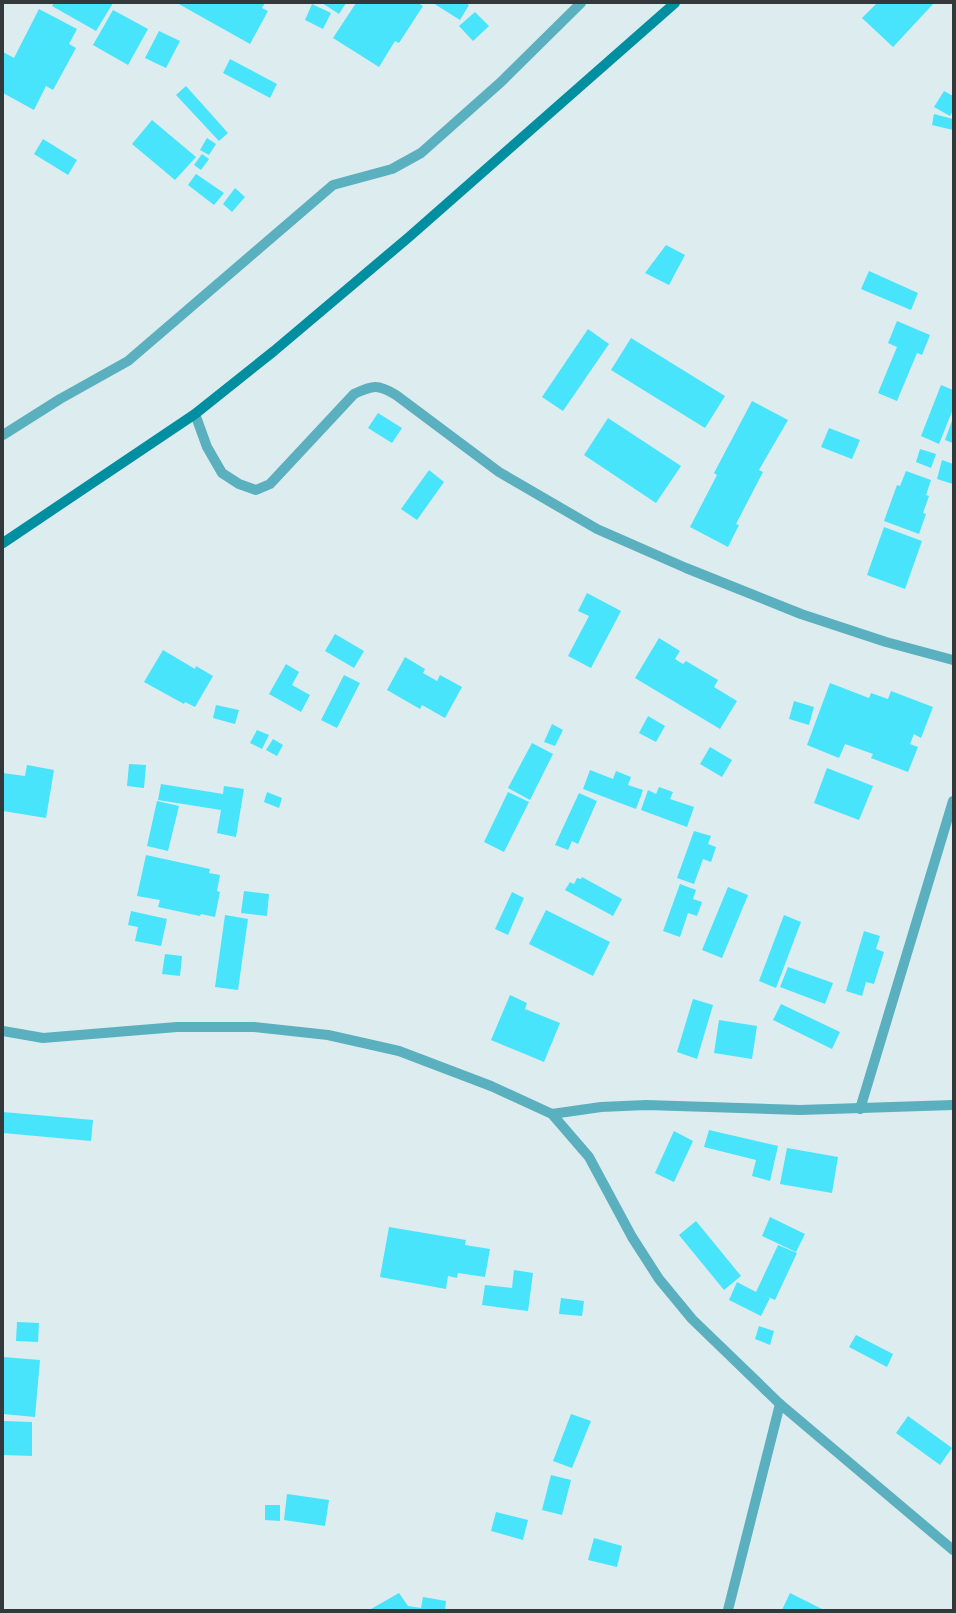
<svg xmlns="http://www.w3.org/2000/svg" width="956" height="1613" viewBox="0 0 956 1613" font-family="'Titillium Web',sans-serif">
<rect width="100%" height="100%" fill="#ddecef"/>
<g fill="#48e4fb">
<polygon points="54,3 113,3 96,31 52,6"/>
<polygon points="177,3 265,3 262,8 268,11 250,44"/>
<polygon points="322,3 346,3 339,14"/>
<polygon points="356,3 418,3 423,6 399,43 395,41 379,67 333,38"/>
<polygon points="433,3 465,3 469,5 460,20"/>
<polygon points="877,3 934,3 893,47 862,18"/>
<polygon points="312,4 331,13 323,29 305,20"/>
<polygon points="39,9 77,29 69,44 76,48 53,90 46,86 34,110 3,93 3,52 14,58"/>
<polygon points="113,10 148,29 128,65 93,45"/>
<polygon points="475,12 489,26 473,41 459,26"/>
<polygon points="159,31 180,41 166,68 145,58"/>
<polygon points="230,59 277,84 270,98 223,73"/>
<polygon points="186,86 228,133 219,141 176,95"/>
<polygon points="944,91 953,96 953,111 950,116 934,107"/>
<polygon points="934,114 953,119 953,130 932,125"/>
<polygon points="152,120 196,157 175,180 132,144"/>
<polygon points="207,138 216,144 209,155 200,150"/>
<polygon points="43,139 77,160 68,175 34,154"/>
<polygon points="202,154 209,159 201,170 194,165"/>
<polygon points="196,174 224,193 214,205 188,185"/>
<polygon points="235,188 245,197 232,212 223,204"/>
<polygon points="666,245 685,255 669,285 645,273"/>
<polygon points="869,271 918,293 911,310 861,289"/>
<polygon points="897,321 930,335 922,355 917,353 897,401 878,393 897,347 888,343"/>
<polygon points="588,329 609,344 563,411 542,397"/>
<polygon points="631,338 725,396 705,428 611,370"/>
<polygon points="941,385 953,390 953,409 939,444 921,436"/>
<polygon points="752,401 788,420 759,470 763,472 736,524 739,525 728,547 690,527 717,475 714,473"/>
<polygon points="378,413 402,428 392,443 368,428"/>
<polygon points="608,418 681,466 656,503 584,455"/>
<polygon points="953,418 953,443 945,440"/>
<polygon points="829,428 860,440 852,459 821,447"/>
<polygon points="920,449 936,454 931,468 916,462"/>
<polygon points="942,460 953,464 953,484 937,479"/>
<polygon points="429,470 444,482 417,520 401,509"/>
<polygon points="906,471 931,480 926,495 929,496 923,513 926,514 919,534 884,521 897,485 900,486"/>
<polygon points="884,527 922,541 905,589 867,575"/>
<polygon points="587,593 621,611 591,668 568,656 589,616 578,611"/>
<polygon points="335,634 364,651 354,668 325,651"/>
<polygon points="659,638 680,651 675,659 683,664 686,661 718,680 714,687 737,701 720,729 635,678"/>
<polygon points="163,650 195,669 196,666 213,676 195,707 185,702 184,704 144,682"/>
<polygon points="405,657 425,669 423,673 437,681 440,675 462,687 445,718 422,705 420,709 387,690"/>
<polygon points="286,664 299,672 292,685 310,695 301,712 269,694"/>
<polygon points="344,675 360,683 337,728 321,720"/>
<polygon points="830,683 869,698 871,693 888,699 891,691 933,707 921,738 914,734 910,744 918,747 908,772 871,758 873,754 845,744 839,758 807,745"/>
<polygon points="794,701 814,707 809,725 789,719"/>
<polygon points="216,705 239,710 235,724 213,718"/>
<polygon points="648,716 665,726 656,742 639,733"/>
<polygon points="552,724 563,730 555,746 544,742"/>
<polygon points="257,730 269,735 262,749 250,743"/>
<polygon points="273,739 283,745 277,756 266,750"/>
<polygon points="532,743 553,754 530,800 508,788"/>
<polygon points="710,747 732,760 722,777 700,764"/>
<polygon points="129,764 146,765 144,788 127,786"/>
<polygon points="27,765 54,770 46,818 3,811 3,773 25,776"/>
<polygon points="827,768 873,786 859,820 814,803"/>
<polygon points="590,770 613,779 616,771 631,777 628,785 643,790 636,809 583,789"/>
<polygon points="161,784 223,794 224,786 244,789 236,837 217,833 221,810 158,800"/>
<polygon points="659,787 673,792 670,799 694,807 687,827 641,810 648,790 656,794"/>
<polygon points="267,792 282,798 279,808 264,802"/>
<polygon points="508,792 529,802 504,852 484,842"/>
<polygon points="579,793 597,801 578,844 572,841 568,850 555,845"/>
<polygon points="157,801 179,806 168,851 147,846"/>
<polygon points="694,831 711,836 708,844 716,847 711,862 703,859 694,884 677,878"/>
<polygon points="146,855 210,869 209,873 220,875 217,891 220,892 215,917 201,914 200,916 158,907 160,900 137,896"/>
<polygon points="582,877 622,899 613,916 565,890 570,882 574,884 577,878 581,879"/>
<polygon points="680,884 696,890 693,899 702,902 697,916 688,913 680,937 663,931"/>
<polygon points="728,887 748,895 722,958 702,950"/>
<polygon points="244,891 269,894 267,916 241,913"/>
<polygon points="512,892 524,898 508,935 495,929"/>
<polygon points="546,910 610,942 593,976 529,944"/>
<polygon points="131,911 167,919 161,946 135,941 138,927 128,925"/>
<polygon points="225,915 248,919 238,990 215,987"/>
<polygon points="784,915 801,922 776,988 759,981"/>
<polygon points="864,931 880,936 876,949 884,952 874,984 866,982 862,996 846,991"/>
<polygon points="165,954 182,956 180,976 162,974"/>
<polygon points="788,967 833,983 825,1004 780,987"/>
<polygon points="510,995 527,1003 525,1009 560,1023 544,1062 491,1040"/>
<polygon points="693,999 713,1005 697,1059 677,1052"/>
<polygon points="781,1004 840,1032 832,1049 773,1020"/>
<polygon points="719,1020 757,1026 752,1059 714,1053"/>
<polygon points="3,1112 93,1120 91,1141 3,1133"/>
<polygon points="709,1130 778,1146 770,1181 752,1176 756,1160 704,1147"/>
<polygon points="674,1131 693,1141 674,1182 655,1173"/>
<polygon points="787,1148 838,1157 832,1193 780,1184"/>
<polygon points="770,1217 805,1234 796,1252 762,1236"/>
<polygon points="696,1221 741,1276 724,1290 679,1235"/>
<polygon points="389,1227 466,1240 465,1245 490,1249 485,1277 458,1273 457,1278 448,1276 446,1289 380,1277"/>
<polygon points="778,1245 797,1253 775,1300 759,1293 770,1298 761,1316 729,1300 737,1282 756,1292"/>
<polygon points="514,1270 533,1273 528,1311 482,1305 485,1285 512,1288"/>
<polygon points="561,1298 584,1301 582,1316 559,1314"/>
<polygon points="17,1322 39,1323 38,1342 16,1341"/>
<polygon points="759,1326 774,1331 770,1345 755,1339"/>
<polygon points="856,1335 893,1354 887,1367 849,1347"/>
<polygon points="3,1357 40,1360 35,1417 3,1414"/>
<polygon points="571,1414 591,1421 572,1468 553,1461"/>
<polygon points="908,1416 952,1448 940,1465 896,1433"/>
<polygon points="3,1421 32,1422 32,1456 3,1455"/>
<polygon points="551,1475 571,1480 562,1515 542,1510"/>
<polygon points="287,1494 329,1500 325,1526 284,1520"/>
<polygon points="265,1505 280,1505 280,1521 265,1520"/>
<polygon points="496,1512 528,1520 523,1540 491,1531"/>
<polygon points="594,1538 622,1546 617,1567 588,1560"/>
<polygon points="399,1593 408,1606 421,1608 423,1597 446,1601 445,1610 371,1609"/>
<polygon points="790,1593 824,1610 782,1610"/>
</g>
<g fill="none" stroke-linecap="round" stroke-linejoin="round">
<g stroke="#5ab0bf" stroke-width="10">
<path d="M195 414 207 447 222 473 239 484 256 490 270 484 354 394C373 385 378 384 396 395L499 472 597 529 686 568 801 614 886 642 953 660"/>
<polyline points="3,435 60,399 128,361 333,185 392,169 421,153 501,82 581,3"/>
<polyline points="3,1031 43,1038 177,1027 254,1027 328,1035 399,1051 491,1086 552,1114 589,1157 632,1237 659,1279 692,1319 780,1404 953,1550"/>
<polyline points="860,1109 953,801"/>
<polyline points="552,1114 601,1107 646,1105 800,1110 953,1105"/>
<polyline points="728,1610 780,1404"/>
</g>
<polyline stroke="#008fa1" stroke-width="10" points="3,543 195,414 274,351 409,237 675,3"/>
</g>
<rect width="956" height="1613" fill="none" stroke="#33393a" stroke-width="8"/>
</svg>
